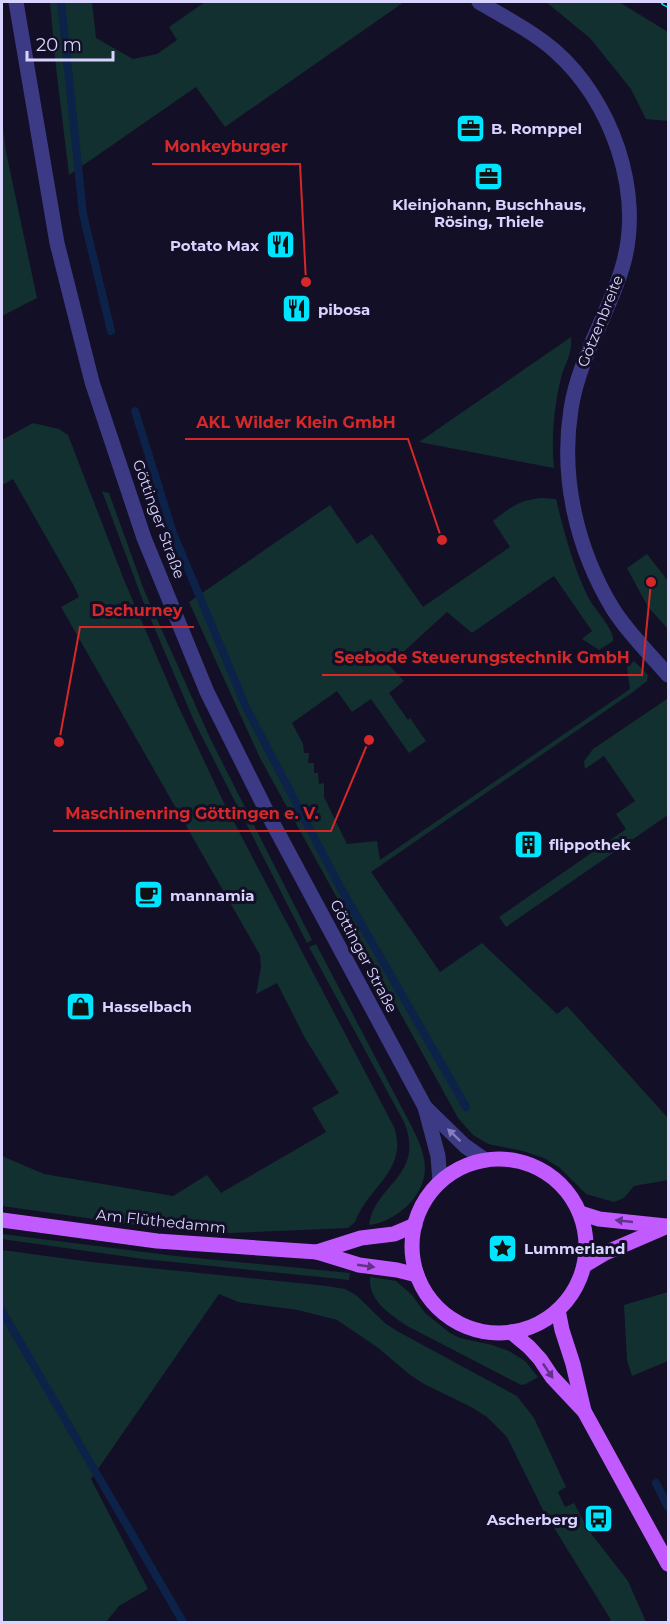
<svg xmlns="http://www.w3.org/2000/svg" width="670" height="1624" viewBox="0 0 670 1624" font-family="Montserrat,sans-serif">
<rect width="100%" height="100%" fill="#130f26"/>
<g fill="#12302f">
<polygon points="50,2 92,2 96,38 133,59 157,54 177,40 169,27 205,2 404,2 225,127 196,87 69,175 56,67"/>
<polygon points="546,2 619,2 668,32 668,121 646,119 631,89 590,38"/>
<polygon points="2,120 6,152 37,298 2,316"/>
<path d="M571 337C573 353 565 363 561 378 554 407 551 438 554 468L419 442Z"/>
<path d="M33 423 59 429 68 435 124 580 175 699 224 803 394 1127C409 1170 368 1187 355 1222L348 1228 230 1233 136 1225 2 1206V1156L44 1174 173 1196 207 1175 221 1193 326 1132 312 1108 339 1093 305 1038 277 983 256 994 261 967 260 955 61 607 79 597 74 586 13 479 2 485V440Z"/>
<polygon points="102,491 109,493 144,590 210,738 312,940 307,943 194,721 143,601"/>
<path d="M542 498 556 499C564 532 573 566 588 597 594 609 615 630 613 641L599 650 582 639 592 631 554 576 472 633 447 612 389 665 404 681 389 693 408 720 410 718 426 741 409 753 371 699 352 712 337 691 292 723 303 744 304 753H309L308 763H314V773H318L319 784 324 783V797L347 844 377 841 380 860 630 689 627 667 634 661 648 675 647 681 633 692 371 872 440 972 482 943 557 1014 567 1006 668 1118V1180L634 1186 624 1198 614 1202 586 1194 560 1168 544 1158 523 1151 488 1144 473 1135 458 1118 260 758 189 602 330 505 357 544 372 534 423 607 510 547 493 521C511 507 519 500 542 498Z"/>
<polygon points="647,554 668,581 668,629 648,607 627,568"/>
<polygon points="667,699 668,815 506,927 499,917 626,829 616,814 635,801 604,756 585,769 584,761 593,749"/>
<path d="M316 944 415 1133C420 1144 425 1156 425 1169 424 1198 395 1222 369 1225 375 1184 424 1177 405 1124L309 947Z"/>
<polygon points="2,1234 176,1256 350,1273 349,1280 143,1259 2,1239"/>
<polygon points="2,1250 91,1262 327,1286 345,1289 356,1295 386,1324 397,1331 517,1396 534,1418 566,1487 558,1492 565,1507 574,1503 589,1531 628,1581 646,1622 607,1622 611,1620 543,1510 507,1437 487,1417 471,1407 424,1384 409,1374 377,1347 337,1320 298,1310 238,1302 219,1294 91,1479 148,1589 119,1606 106,1622 2,1622"/>
<path d="M370 1277 396 1281 412 1295 425 1313 450 1333 460 1338 492 1345 509 1351 525 1361 538 1377 526 1384 521 1385 409 1327C391 1315 368 1301 370 1277Z"/>
<polygon points="668,1292 668,1361 632,1376 627,1360 624,1305"/>
</g>
<g fill="none" stroke-linecap="round" stroke-linejoin="round">
<g stroke="#0c2248" stroke-width="8">
<polyline points="61,2 83,214 111,331"/>
<polyline points="135,411 173,533 246,707 339,885 466,1107"/>
<polyline points="2,1311 183,1622"/>
<polyline points="656,1483 668,1507"/>
</g>
<g stroke="#3d3a85" stroke-width="15">
<polyline points="16,2 57,243 92,382 144,538 207,692 271,820 425,1107 438,1156 440,1182"/>
<path d="M479 2C504 17 532 31 555 51 611 100 644 191 623 265 609 314 579 357 571 409 560 478 577 550 613 609 628 633 650 654 668 675"/>
<polyline points="425,1107 465,1146 485,1160"/>
</g>
<g stroke="#c25bff" stroke-width="15">
<circle cx="499" cy="1246" r="87"/>
<polyline points="580,1213 599,1219 666,1226"/>
<polyline points="2,1220 157,1241 317,1252 359,1265 397,1270 417,1275"/>
<polyline points="317,1252 361,1238 394,1234 415,1225"/>
<polyline points="585,1265 605,1253 668,1226"/>
<polyline points="558,1310 562,1330 573,1364 584,1411"/>
<polyline points="511,1332 529,1347 540,1359 552,1377 584,1411 668,1564"/>
</g>
<defs>
<polyline id="rail" points="664,2 668,4"/>
</defs>
<use href="#rail" stroke="#00e5ff" stroke-width="7"/>
<use href="#rail" stroke="#130f26" stroke-width="4.5" stroke-dasharray="14" stroke-linecap="butt"/>
</g>
<defs><path id="oneway-solid" d="M-6-.8H1V-3.2L6.5 0L1 3.2V.8H-6Z" transform="scale(1.5)"/></defs>
<use fill="#837fbc" href="#oneway-solid" transform="translate(454 1135) rotate(-136)"/>
<g fill="#623188">
<use href="#oneway-solid" transform="translate(624 1221) rotate(-174)"/>
<use href="#oneway-solid" transform="translate(366 1266) rotate(8)"/>
<use href="#oneway-solid" transform="translate(548 1371) rotate(56)"/>
</g>
<defs>
<symbol id="office-square" viewBox="-11 -11 22 22"><rect x="-9" y="-9" width="18" height="18" rx="4" fill="#00e5ff" stroke="#130f26"/><path d="M-6-3h4V-5.5h4V-3h4V5H-6ZM-1-4.5V-3h2v-1.5ZM-6 0V1H6V0Z" fill="#111"/></symbol>
<symbol id="restaurant-square" viewBox="-11 -11 22 22"><rect x="-9" y="-9" width="18" height="18" rx="4" fill="#00e5ff" stroke="#130f26"/><path d="M-5-6h1v4h1v-4h1v4h1v-4h1v5L-1.5 .5V6h-2V.5L-5-1ZM5-6V6H3V1.5H1.5Q1.5-4 5-6Z" fill="#111"/></symbol>
<symbol id="building-square" viewBox="-11 -11 22 22"><rect x="-9" y="-9" width="18" height="18" rx="4" fill="#00e5ff" stroke="#130f26"/><path d="M-4-6H4V6H1V3H-1V6H-4ZM-2.5-4.3h1.7v1.8h-1.7ZM.8-4.3h1.7v1.8H.8ZM-2.5-1h1.7V.8h-1.7ZM.8-1h1.7V.8H.8Z" fill="#111"/></symbol>
<symbol id="cafe-square" viewBox="-11 -11 22 22"><rect x="-9" y="-9" width="18" height="18" rx="4" fill="#00e5ff" stroke="#130f26"/><path d="M-5.5-4.5H6V0H3Q3 3.5 0 3.5H-2.5Q-5.5 3.5-5.5 0ZM3-3.2v2h1.7v-2ZM-6 4.5H4V6H-6Z" fill="#111"/></symbol>
<symbol id="shop-square" viewBox="-11 -11 22 22"><rect x="-9" y="-9" width="18" height="18" rx="4" fill="#00e5ff" stroke="#130f26"/><path d="M-5-2.5h2.3a2.7 3.5 0 0 1 5.4 0H5L5.5 6h-11ZM-1.5-2.5h3a1.5 2.3 0 0 0-3 0Z" fill="#111"/></symbol>
<symbol id="sight-square" viewBox="-11 -11 22 22"><rect x="-9" y="-9" width="18" height="18" rx="4" fill="#00e5ff" stroke="#130f26"/><path d="M0-6L1.8-2.2L6-1.7L2.9 1.2L3.7 5.4L0 3.3L-3.7 5.4L-2.9 1.2L-6-1.7L-1.8-2.2Z" fill="#111"/></symbol>
<symbol id="bus-square" viewBox="-11 -11 22 22"><rect x="-9" y="-9" width="18" height="18" rx="4" fill="#00e5ff" stroke="#130f26"/><path d="M-5-6H5V4H4V6H2V4H-2V6H-4V4H-5ZM-3.5-4V0h7V-4ZM-3.5 1.2v1.5H-2V1.2ZM2 1.2v1.5H3.5V1.2Z" fill="#111"/></symbol>
</defs>
<g fill-rule="evenodd">
<use href="#office-square" x="454" y="112" width="33" height="33"/>
<use href="#office-square" x="472" y="160" width="33" height="33"/>
<use href="#restaurant-square" x="264" y="228" width="33" height="33"/>
<use href="#restaurant-square" x="280" y="292" width="33" height="33"/>
<use href="#building-square" x="512" y="828" width="33" height="33"/>
<use href="#cafe-square" x="132" y="878" width="33" height="33"/>
<use href="#shop-square" x="64" y="990" width="33" height="33"/>
<use href="#sight-square" x="486" y="1232" width="33" height="33"/>
<use href="#bus-square" x="582" y="1502" width="33" height="33"/>
</g>
<g text-anchor="middle" dominant-baseline="central" stroke-width="6" stroke-linejoin="round" paint-order="stroke">
<g font-size="15" font-weight="bold" fill="#d9d4ff" stroke="#130f26" text-anchor="start">
<text x="491" y="128">B. Romppel</text>
<text x="489" y="204" text-anchor="middle">Kleinjohann, Buschhaus,<tspan x="489" dy="17">Rösing, Thiele</tspan></text>
<text x="259" y="245" text-anchor="end">Potato Max</text>
<text x="318" y="309">pibosa</text>
<text x="549" y="844">flippothek</text>
<text x="170" y="895">mannamia</text>
<text x="102" y="1006">Hasselbach</text>
<text x="524" y="1248">Lummerland</text>
<text x="578" y="1519" text-anchor="end">Ascherberg</text>
</g>
<g font-size="15" fill="#d9d4ff" stroke="#130f26">
<text transform="translate(600 321) rotate(-68)">Götzenbreite</text>
<text transform="translate(159 519) rotate(70)">Göttinger Straße</text>
<text transform="translate(364 956) rotate(62)">Göttinger Straße</text>
<text transform="translate(161 1221) rotate(6)">Am Flüthedamm</text>
</g>
</g>
<path fill="none" stroke="#d62828" stroke-width="2" d="M306 282L300 164H152M442 540L408 439H185M59 742L80 627H194M651 582L642 675H322M369 740L331 831H53"/>
<g fill="#d62828" stroke="#130f26" stroke-width="2">
<circle cx="306" cy="282" r="6"/>
<circle cx="442" cy="540" r="6"/>
<circle cx="59" cy="742" r="6"/>
<circle cx="651" cy="582" r="6"/>
<circle cx="369" cy="740" r="6"/>
</g>
<g font-size="16" text-anchor="middle" font-weight="bold" fill="#d62828" stroke="#130f26" stroke-width="6" stroke-linejoin="round" paint-order="stroke">
<text x="226" y="152">Monkeyburger</text>
<text x="296" y="428">AKL Wilder Klein GmbH</text>
<text x="137" y="616">Dschurney</text>
<text x="482" y="663">Seebode Steuerungstechnik GmbH</text>
<text x="192" y="819">Maschinenring Göttingen e. V.</text>
</g>
<rect width="670" height="1624" fill="none" stroke="#d9d4ff" stroke-width="6"/>
<path d="M27 51v9h86v-9" fill="none" stroke="#d9d4ff" stroke-width="3"/>
<text x="36" y="51" font-size="18" fill="#d9d4ff" stroke="#130f26" stroke-width="4.5" paint-order="stroke">20 m</text>
</svg>
